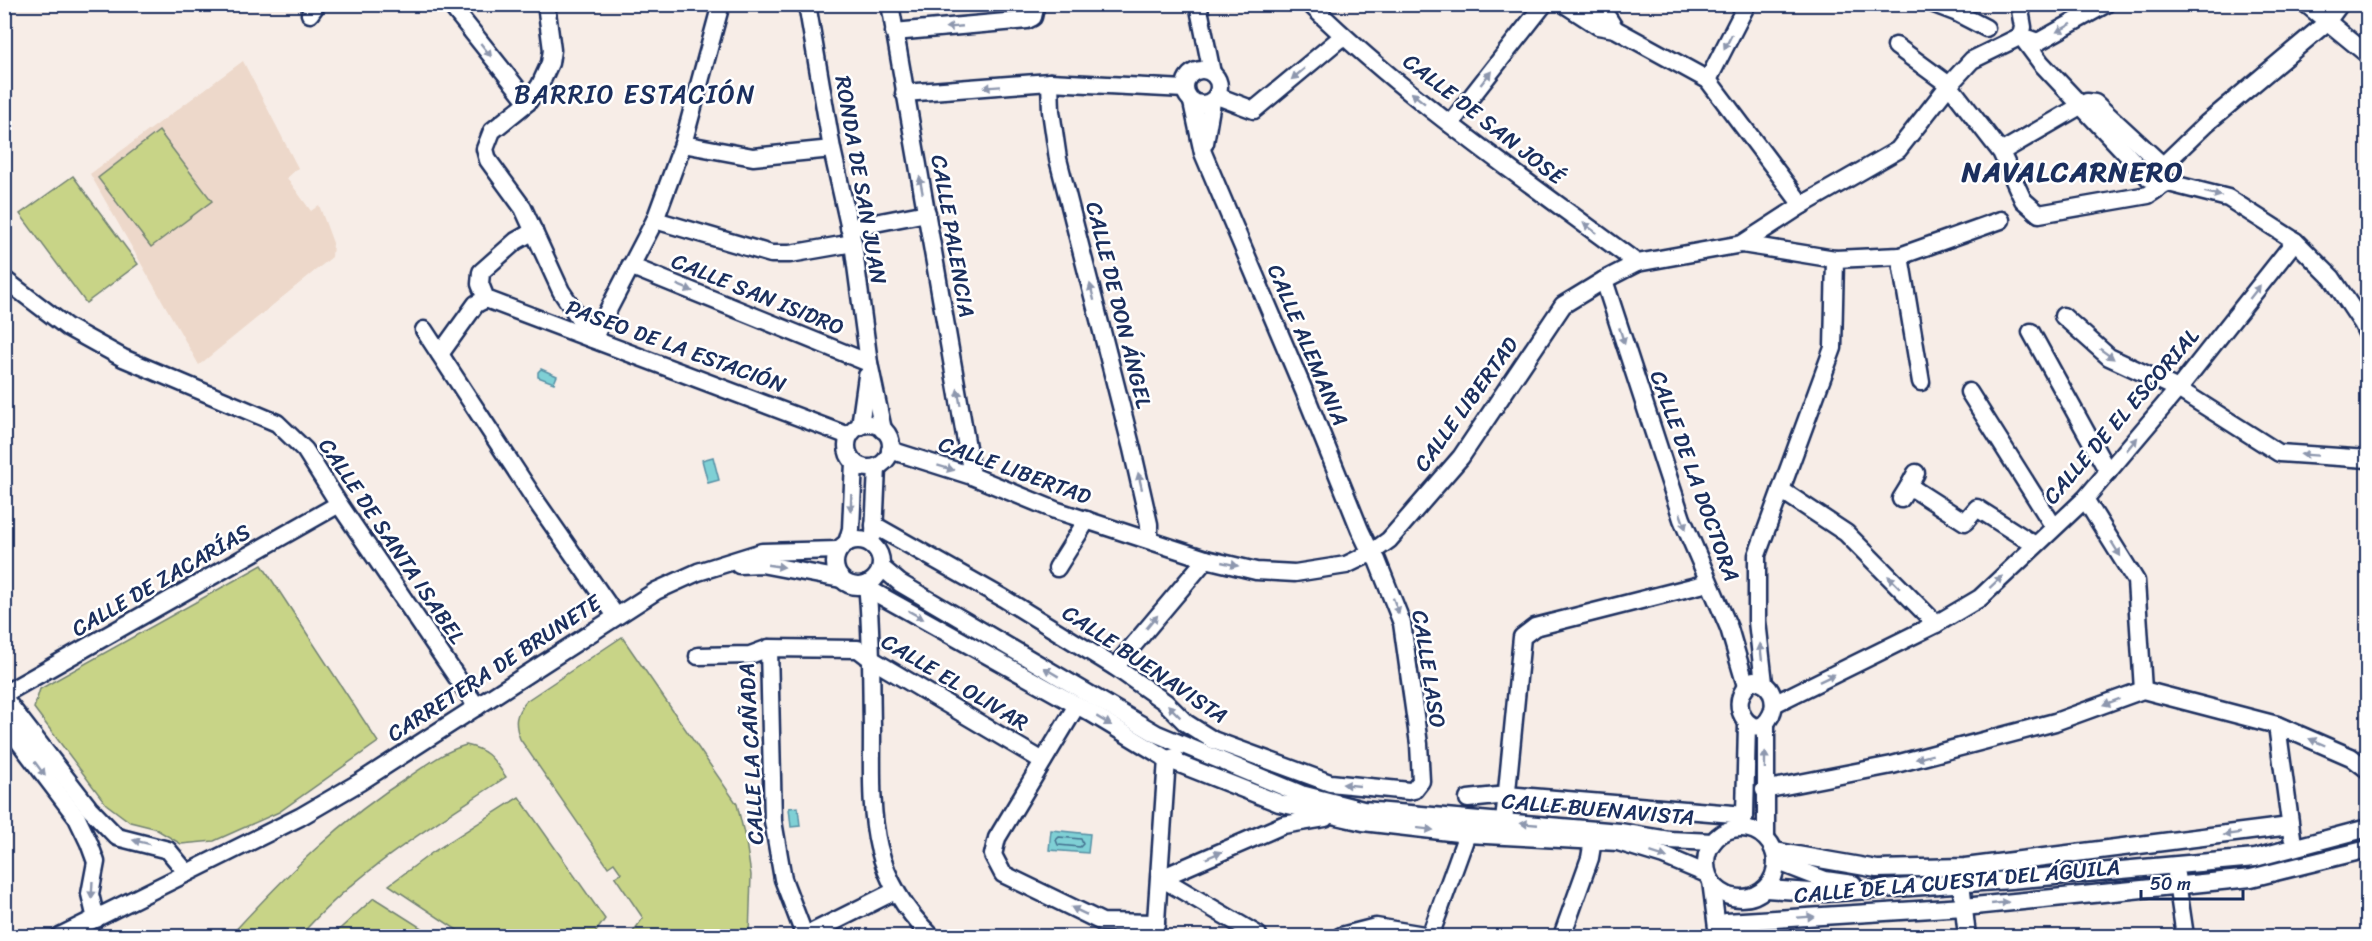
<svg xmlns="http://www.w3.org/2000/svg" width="2372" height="941" viewBox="0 0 2372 941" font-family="Sriracha,sans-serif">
<rect width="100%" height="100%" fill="#f7ede7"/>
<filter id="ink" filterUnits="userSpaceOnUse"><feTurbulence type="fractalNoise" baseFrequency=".0167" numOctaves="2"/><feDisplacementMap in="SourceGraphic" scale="12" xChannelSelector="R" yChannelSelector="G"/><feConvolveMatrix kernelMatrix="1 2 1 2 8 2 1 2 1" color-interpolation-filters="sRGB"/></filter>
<g filter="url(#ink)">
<polygon fill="#edd8ca" points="243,61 298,168 287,178 311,211 319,205 333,243 332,257 199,365 90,174"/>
<g fill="#c8d487" stroke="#728272" stroke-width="1.5">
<polygon points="159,131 212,201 151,247 98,178"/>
<polygon points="73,176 138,264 86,303 20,214"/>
<polygon points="262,565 378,742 279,812 214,841 181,844 154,828 130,822 106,804 34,708 40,689"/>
<path d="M622 637 737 804 746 842 751 875 749 936H630L643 918 615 877 621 873 614 863 608 867 520 739C514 723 515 714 526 701Z"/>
<path d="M466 745C489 750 493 759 506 777 434 825 357 870 300 936H230C285 876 340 820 410 776 428 764 445 751 466 745Z"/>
<polygon points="519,797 605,919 593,936 466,936 389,885 433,852"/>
<polygon points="374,898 434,936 332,936"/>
</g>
<g fill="#7fd0d5" stroke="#5790a5" stroke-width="1.5">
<polygon points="541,369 557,376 554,383 538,377 538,372"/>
<polygon points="713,457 719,480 708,483 702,460"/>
<polygon points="798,807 800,826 791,827 789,808"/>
<polygon points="1051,830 1090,834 1088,853 1049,850"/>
</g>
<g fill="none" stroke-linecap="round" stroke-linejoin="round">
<polygon stroke="#436f8e" stroke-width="1.5" points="1059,837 1081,839 1083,844 1080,847 1058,845 1056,840"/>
<defs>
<g id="minor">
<polyline points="450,4 528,102"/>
<polyline points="546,4 552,50 550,63 540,85 528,102 492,131 485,149 488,160 523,208 561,291 593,339 655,220 683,144 721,4"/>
<polyline points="807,4 832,149 853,243 869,363 883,430"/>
<polyline points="890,4 972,476"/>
<polyline points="1198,4 1212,73"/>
<path d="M1310 4C1409 101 1526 180 1637 263"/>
<polyline points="1564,4 1598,26 1615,29 1708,80 1802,205"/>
<polyline points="1593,4 1608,18 1615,29"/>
<polyline points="1934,4 1955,12 1986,28"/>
<polyline points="2019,4 2023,27 2021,36"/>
<polyline points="2306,4 2368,55"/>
<polyline points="310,14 317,4"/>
<polyline points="894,32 1027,20 1033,17 1036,4"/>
<polyline points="2021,36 2041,63 2149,178 2228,198 2295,241 2332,278 2362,323 2368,335"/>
<polyline points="2021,36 2038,42 2106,4"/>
<polyline points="1896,46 1949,85 2001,152 2023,200 2039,214 2148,195 2166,183 2155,173 2161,164 2095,103 2087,102 2001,152"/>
<circle cx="1202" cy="87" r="17"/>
<polyline points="1708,80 1747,4"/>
<polyline points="1050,82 1051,111 1058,159 1132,449 1149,524 1149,539"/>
<polyline points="904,93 1050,82 1185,89"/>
<polyline points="1217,96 1254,110 1343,36"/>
<polyline points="1450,124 1544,4"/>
<polyline points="1205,143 1212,102"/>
<polyline points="683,144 753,157 832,149"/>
<polyline points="2156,172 2207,123 2326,23 2340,4"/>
<polyline points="655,220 771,254 790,254 853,243"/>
<polyline points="849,228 927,213"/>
<polyline points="1742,244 1835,259 1900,256 2001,220"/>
<polyline points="1900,256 1921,382"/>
<polyline points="630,266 869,363"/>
<polyline points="4,279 67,327 123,358 277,423 305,450 339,504 477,707"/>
<polyline points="1604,280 1682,519 1729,628 1746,686"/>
<polyline points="486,299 849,436"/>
<polyline points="486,299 480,284 481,272 516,241 534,231"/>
<polyline points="2063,316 2109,357 2178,389 2279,453 2368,459"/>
<polyline points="424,330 536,501 616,616"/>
<polyline points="2031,332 2108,472"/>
<polyline points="440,354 476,304 486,299"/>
<polyline points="1969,392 2054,527"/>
<circle cx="869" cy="446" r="22"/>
<polyline points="860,426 867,376"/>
<polyline points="890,450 972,476 1055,510 1206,559 1256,571 1295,573 1346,565 1371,553 1389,540 1461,457 1563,305 1604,280 1637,263 1742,244 1802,205 1898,150 1949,85 1972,60 2021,36"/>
<polyline points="1909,486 1916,473"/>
<polyline points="1781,490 1846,533 1936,624"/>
<polyline points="1901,499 1909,486 1965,522 1977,508 2035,545"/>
<polyline points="2085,499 2136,581 2143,690"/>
<polyline points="874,525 1003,598 1115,667 1165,702 1186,723 1213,740 1330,783 1409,791 1414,790 1421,781 1419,744 1402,623 1377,560 1371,553 1360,530 1304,391 1203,153 1192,102"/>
<polyline points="874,534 877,467"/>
<circle cx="858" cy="563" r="23"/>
<polyline points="847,543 851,529 854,462"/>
<polyline points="739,565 761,564 841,579"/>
<polyline points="881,567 900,583 1157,734 1301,794 1363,810 1620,832 1669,840 1713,842"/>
<polyline points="1057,568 1087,520"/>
<polyline points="867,584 874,592 1091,713 1167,759 1279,803 1363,822 1467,834 1618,842 1664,856 1707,874"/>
<path d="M867 584C872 632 871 679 872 727 872 811 866 872 931 936"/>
<polyline points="769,648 773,821 783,879 802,929 806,933 811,933 895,891"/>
<polyline points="698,656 750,655 769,648 858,649 871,659 1043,761"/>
<polyline points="1115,667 1206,559"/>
<path d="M1754 680C1764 683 1771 687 1773 698 1775 706 1773 713 1768 720 1753 742 1721 702 1754 680Z"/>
<polyline points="1764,683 1757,621 1757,555 1833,348 1835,259"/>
<polyline points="4,694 339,504"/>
<polyline points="4,698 89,808 117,837 168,850 187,873"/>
<polyline points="1774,704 1936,624 1980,598 2085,499 2178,389 2295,241"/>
<polyline points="1077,705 997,838 993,855 1003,874 1102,922 1156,923"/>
<polyline points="4,722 77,818 89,843 96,862 90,894 96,919"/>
<polyline points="2277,725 2292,837"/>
<polyline points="1764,790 1892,765 2055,722 2143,690 2277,725 2351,757 2368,770"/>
<polyline points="1468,799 1507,795 1745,815"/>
<polyline points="1504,822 1522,637 1535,627 1708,583"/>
<polyline points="1741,823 1745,815 1747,723"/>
<circle cx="1741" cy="863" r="35"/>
<polyline points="1766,837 1766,724"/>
<polyline points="1774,851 1877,869 1965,867 2290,826"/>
<polyline points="1776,861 1825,880 1853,884"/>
<polyline points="2176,875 2185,936"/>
<polyline points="1161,878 1283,825 1325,818"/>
<polyline points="1161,878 1258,935"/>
<polyline points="1711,881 1718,936"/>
<polyline points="1961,883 1967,936"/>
<polyline points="1766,889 1826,893 2010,880 2255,858 2368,828"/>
<polyline points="1726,922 1964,907 2251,878 2368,849"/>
<polyline points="60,936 300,817 360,782 656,591 698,572 762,552 839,550"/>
<polyline points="1155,936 1167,759 1175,757"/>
<polyline points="1341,936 1376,927 1430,936"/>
<polyline points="1430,936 1467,834"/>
<polyline points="1562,936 1590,858 1593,840"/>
</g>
</defs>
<use href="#minor" stroke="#1b2f5e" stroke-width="21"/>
<use href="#minor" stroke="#fff" stroke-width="16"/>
</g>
<defs><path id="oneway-solid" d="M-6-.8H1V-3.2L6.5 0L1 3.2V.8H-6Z" transform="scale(1.5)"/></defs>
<g fill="#8d97ae">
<use href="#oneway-solid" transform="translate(954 27) rotate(175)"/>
<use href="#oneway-solid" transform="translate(2064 28) rotate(152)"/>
<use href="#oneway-solid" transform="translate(1728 42) rotate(117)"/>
<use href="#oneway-solid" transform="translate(486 50) rotate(51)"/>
<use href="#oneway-solid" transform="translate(1298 74) rotate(140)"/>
<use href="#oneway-solid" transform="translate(1486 78) rotate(-52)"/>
<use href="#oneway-solid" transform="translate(992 87) rotate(176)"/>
<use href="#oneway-solid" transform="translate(1418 98) rotate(-141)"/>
<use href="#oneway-solid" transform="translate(921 185) rotate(-101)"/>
<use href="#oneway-solid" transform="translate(2213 194) rotate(14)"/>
<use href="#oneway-solid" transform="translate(1590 228) rotate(-143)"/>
<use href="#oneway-solid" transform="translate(685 288) rotate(22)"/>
<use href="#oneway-solid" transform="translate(1092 292) rotate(-104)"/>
<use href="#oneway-solid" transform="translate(2255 292) rotate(-52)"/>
<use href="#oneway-solid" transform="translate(1622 336) rotate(72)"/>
<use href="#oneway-solid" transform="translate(2107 354) rotate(36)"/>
<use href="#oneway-solid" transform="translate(959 397) rotate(-100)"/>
<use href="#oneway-solid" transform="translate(2132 444) rotate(-50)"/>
<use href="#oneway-solid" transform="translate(2309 455) rotate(-176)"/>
<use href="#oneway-solid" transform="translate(946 468) rotate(17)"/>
<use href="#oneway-solid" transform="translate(1140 481) rotate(-103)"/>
<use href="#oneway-solid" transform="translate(851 503) rotate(92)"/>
<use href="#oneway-solid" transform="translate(1683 521) rotate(70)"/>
<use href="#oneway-solid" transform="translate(2116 549) rotate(58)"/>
<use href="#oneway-solid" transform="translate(1230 564) rotate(13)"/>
<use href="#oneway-solid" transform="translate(776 566) rotate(8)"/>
<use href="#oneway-solid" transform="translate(1894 582) rotate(-135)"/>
<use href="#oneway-solid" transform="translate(1996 582) rotate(-43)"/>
<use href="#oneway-solid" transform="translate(1396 606) rotate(70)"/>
<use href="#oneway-solid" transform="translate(916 615) rotate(29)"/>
<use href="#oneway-solid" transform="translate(1152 622) rotate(-50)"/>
<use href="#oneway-solid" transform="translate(1761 652) rotate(-96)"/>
<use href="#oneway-solid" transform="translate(1051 672) rotate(-149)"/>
<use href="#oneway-solid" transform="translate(1827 678) rotate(-26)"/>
<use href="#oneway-solid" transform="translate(2111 702) rotate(160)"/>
<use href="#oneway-solid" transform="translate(1174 711) rotate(-135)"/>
<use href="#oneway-solid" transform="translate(1104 721) rotate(31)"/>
<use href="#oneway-solid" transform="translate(2317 742) rotate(-157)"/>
<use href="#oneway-solid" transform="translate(1924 757) rotate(165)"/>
<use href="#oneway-solid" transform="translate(1765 760) rotate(-89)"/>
<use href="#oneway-solid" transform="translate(40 769) rotate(53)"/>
<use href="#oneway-solid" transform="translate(1351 785) rotate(-174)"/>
<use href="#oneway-solid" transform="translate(1529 824) rotate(-175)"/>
<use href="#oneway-solid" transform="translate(1425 829) rotate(7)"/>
<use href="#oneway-solid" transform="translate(2232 834) rotate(172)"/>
<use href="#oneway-solid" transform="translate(141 842) rotate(-166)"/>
<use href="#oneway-solid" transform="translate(1214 855) rotate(-23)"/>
<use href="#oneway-solid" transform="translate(1659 855) rotate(18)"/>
<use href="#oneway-solid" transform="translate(92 890) rotate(93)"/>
<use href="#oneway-solid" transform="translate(2000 903) rotate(-6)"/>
<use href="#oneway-solid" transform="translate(1079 911) rotate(-154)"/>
<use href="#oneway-solid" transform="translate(1806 917) rotate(-4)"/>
</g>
</g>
<g text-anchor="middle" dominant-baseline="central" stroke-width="5" stroke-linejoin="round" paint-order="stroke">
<g font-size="22" fill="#1b2f5e" stroke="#fff">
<text transform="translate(1484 119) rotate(38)">CALLE DE SAN JOSÉ</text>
<text transform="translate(861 180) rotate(80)">RONDA DE SAN JUAN</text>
<text transform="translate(953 236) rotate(80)">CALLE PALENCIA</text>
<text transform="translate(758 294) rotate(22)">CALLE SAN ISIDRO</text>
<text transform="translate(1119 305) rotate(76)">CALLE DE DON ÁNGEL</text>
<text transform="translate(1308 345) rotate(67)">CALLE ALEMANIA</text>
<text transform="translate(676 346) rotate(20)">PASEO DE LA ESTACIÓN</text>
<text transform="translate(1466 404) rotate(-54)">CALLE LIBERTAD</text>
<text transform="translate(2121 416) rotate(-49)">CALLE DE EL ESCORIAL</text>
<text transform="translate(1015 470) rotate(20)">CALLE LIBERTAD</text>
<text transform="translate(1695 476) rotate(70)">CALLE DE LA DOCTORA</text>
<text transform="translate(392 541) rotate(56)">CALLE DE SANTA ISABEL</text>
<text transform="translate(161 580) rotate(-30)">CALLE DE ZACARÍAS</text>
<text transform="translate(1145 664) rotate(34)">CALLE BUENAVISTA</text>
<text transform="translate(494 668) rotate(-33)">CARRETERA DE BRUNETE</text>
<text transform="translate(1429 669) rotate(81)">CALLE LASO</text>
<text transform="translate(955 682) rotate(31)">CALLE EL OLIVAR</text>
<text transform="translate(751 754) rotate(-93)">CALLE LA CAÑADA</text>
<text transform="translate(1598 809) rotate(5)">CALLE BUENAVISTA</text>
<text transform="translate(1957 881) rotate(-5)">CALLE DE LA CUESTA DEL ÁGUILA</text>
</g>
<g font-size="26" letter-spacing="1.5" fill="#1b2f5e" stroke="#fff">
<text x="635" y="94">BARRIO ESTACIÓN</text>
</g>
<g font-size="28" font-weight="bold" letter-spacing="1.5" fill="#1b2f5e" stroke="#fff">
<text x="2073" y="171">NAVALCARNERO</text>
</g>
</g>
<rect width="2372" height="941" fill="none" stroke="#fff" stroke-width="24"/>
<rect x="12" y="12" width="2348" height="917" fill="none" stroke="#1b2f5e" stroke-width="2" filter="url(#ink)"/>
<path d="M2141 890v9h102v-9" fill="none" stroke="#1b2f5e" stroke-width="3"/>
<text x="2150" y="890" font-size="18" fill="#1b2f5e" stroke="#ffffff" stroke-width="4.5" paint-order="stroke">50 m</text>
</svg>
